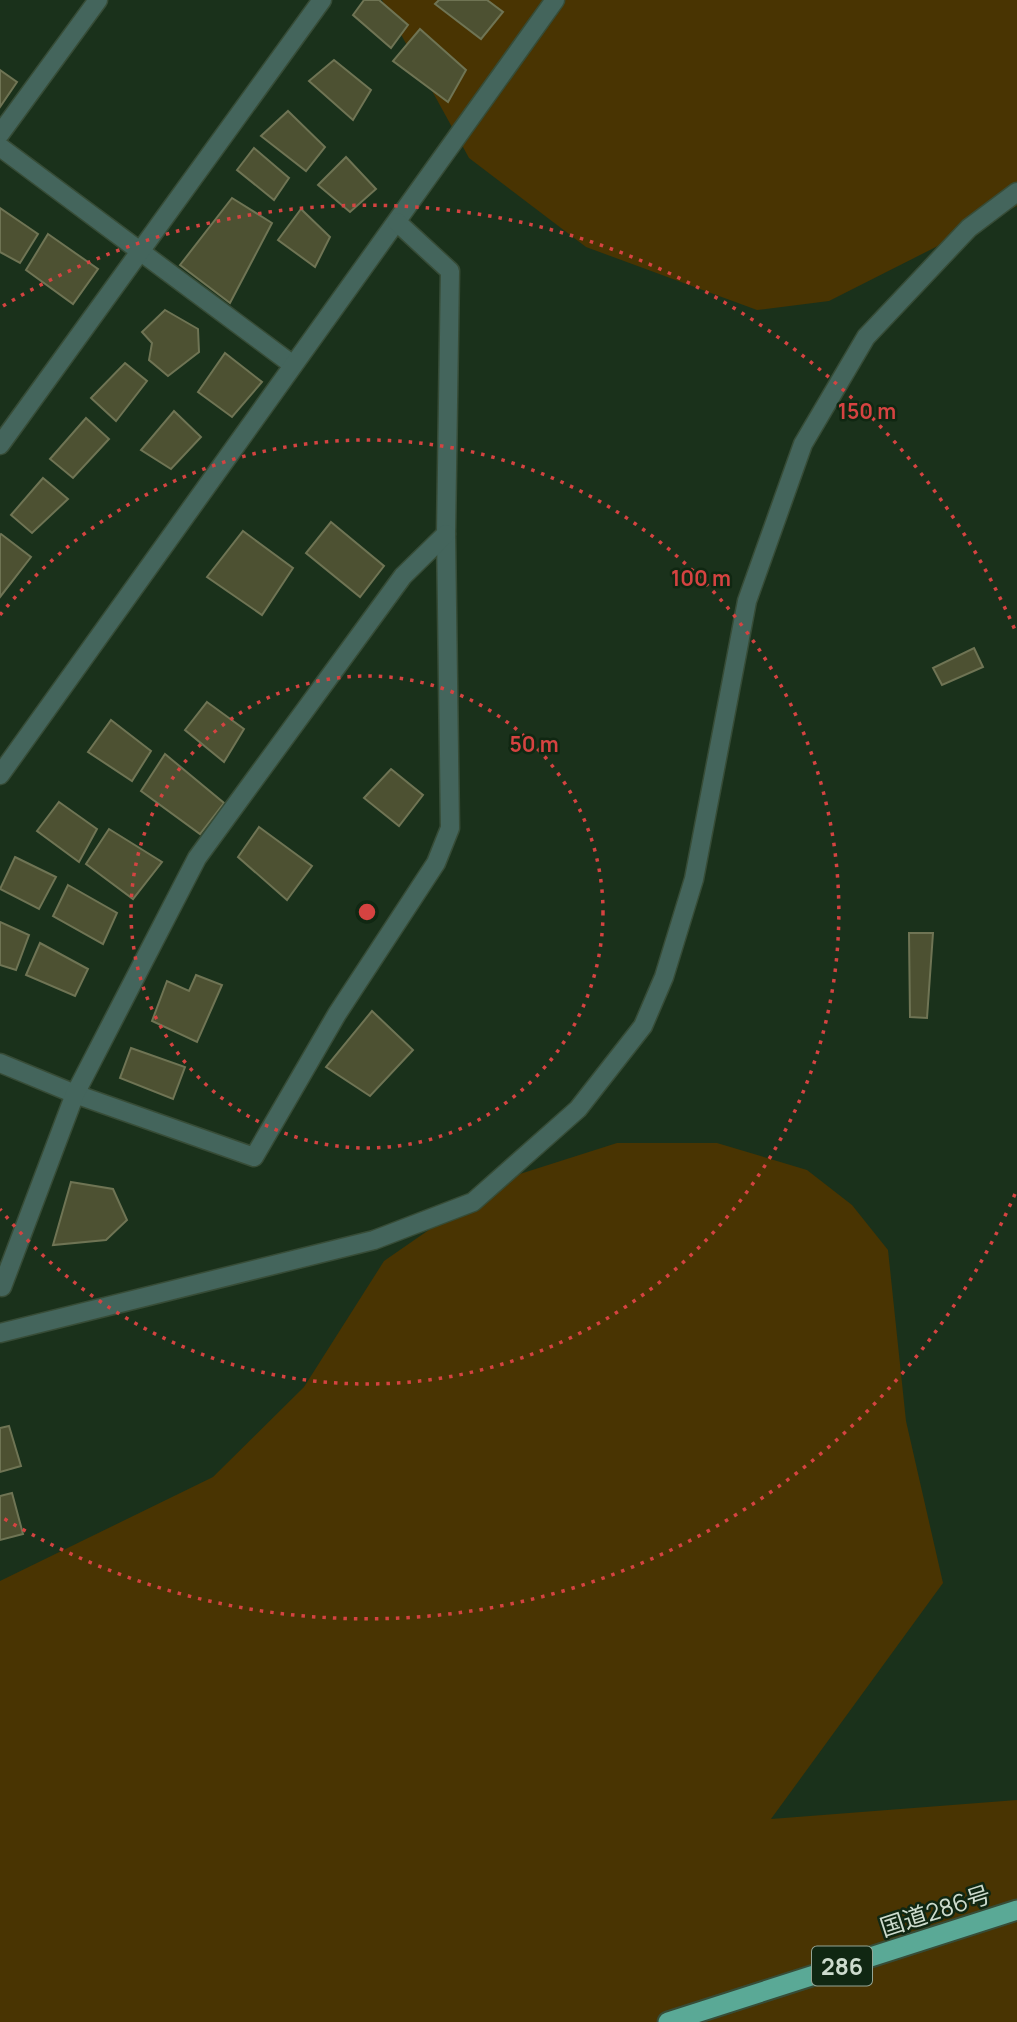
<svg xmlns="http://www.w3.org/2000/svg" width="1017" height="2022" viewBox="0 0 1017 2022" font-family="Manrope,'Noto Sans JP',sans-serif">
<rect width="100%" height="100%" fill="#1a311b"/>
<g fill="#493402">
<polygon points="382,0 1017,0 1017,206 829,301 757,310 586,247 469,158"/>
<polygon points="617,1143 717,1143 807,1170 852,1205 888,1250 906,1421 943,1583 771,1819 1017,1800 1017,2022 0,2022 0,1581 213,1477 304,1387 384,1261 501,1180"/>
</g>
<g fill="#4d5132" stroke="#6f7454" stroke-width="2">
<polygon points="364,0 379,0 408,25 391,48 353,15"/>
<polygon points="439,0 487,0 503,12 481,39 435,4"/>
<polygon points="420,29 466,70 448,102 393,61"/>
<polygon points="334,60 371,90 353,120 309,81"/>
<polygon points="0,70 17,82 0,107"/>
<polygon points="288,111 325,147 306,171 261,136"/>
<polygon points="254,148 289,178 274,200 237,170"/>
<polygon points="346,157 376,189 350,212 318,185"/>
<polygon points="232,198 272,223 230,303 180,265"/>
<polygon points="0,208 38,234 20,263 0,252"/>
<polygon points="301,209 330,237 315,267 278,240"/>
<polygon points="48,234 98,269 73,304 26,270"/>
<polygon points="165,310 198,329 199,352 168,376 149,360 152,343 142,332"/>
<polygon points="225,353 262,382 232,417 198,392"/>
<polygon points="125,363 147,381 116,421 91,398"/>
<polygon points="174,411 201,437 171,469 141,450"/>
<polygon points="86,418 109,439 73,478 50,459"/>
<polygon points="43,478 68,499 32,533 11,515"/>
<polygon points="331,522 384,566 360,597 306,553"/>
<polygon points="243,531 293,568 262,615 207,577"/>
<polygon points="1,534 31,557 0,597 0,535"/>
<polygon points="974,648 983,667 942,685 933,668"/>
<polygon points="207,702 244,729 224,762 185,730"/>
<polygon points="111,720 151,751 132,781 88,752"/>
<polygon points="165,754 224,803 200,834 141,791"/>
<polygon points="391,769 423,795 399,826 364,798"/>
<polygon points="59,802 97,829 79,862 37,831"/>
<polygon points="259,827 312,866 287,900 238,857"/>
<polygon points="109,829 162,862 133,899 86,864"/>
<polygon points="15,857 56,877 39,909 0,889"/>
<polygon points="68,885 117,913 103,944 53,916"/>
<polygon points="0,922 29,935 16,970 0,965"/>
<polygon points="909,933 933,933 927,1018 910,1017"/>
<polygon points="40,943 88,969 75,996 26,975"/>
<polygon points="196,975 222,985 197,1042 152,1021 167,981 189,991"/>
<polygon points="372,1011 413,1050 370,1096 326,1067"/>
<polygon points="131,1048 185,1067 173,1099 120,1078"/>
<polygon points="71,1182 113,1189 127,1220 106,1240 53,1245"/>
<polygon points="9,1426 21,1466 0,1472 0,1428"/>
<polygon points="12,1493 23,1534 0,1540 0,1496"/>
</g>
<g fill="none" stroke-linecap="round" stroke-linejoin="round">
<defs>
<g id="minor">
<polyline points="0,134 98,0"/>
<polyline points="0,147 293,365"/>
<polyline points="0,445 322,0"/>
<polyline points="0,775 555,0"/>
<polyline points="0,1063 75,1094 254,1157 337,1014 436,863 450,828 446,534 450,271 397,222"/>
<polyline points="2,1287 75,1094 197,858 403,576 446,534"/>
</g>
<polyline id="tertiary" points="0,1333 374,1240 473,1202 578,1109 643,1026 664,977 694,879 747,601 803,444 866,337 969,228 1017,192"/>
<polyline id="trunk" points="668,2022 1017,1910"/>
</defs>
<use href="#minor" stroke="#374c37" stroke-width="21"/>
<use href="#tertiary" stroke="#374c37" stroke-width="21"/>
<use href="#trunk" stroke="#374c37" stroke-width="23"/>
<use href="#minor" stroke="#44655c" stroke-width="18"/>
<use href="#tertiary" stroke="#44655c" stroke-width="18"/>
<use href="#trunk" stroke="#5aa996" stroke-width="19"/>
</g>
<g fill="none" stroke="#d54341" stroke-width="3.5" stroke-dasharray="3.5 7">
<circle cx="367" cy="912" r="236"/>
<path d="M0 615A472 472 0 1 1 0 1209"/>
<path d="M1015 1194A707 707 0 0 1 3 1518M3 306A707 707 0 0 1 1015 630"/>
</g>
<g text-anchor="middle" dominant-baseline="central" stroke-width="5" stroke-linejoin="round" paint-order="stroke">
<rect fill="#102712" stroke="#94a595" stroke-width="2" x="812" y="1946.5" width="60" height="39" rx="5"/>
<g font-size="23" font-weight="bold" fill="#cddbcd">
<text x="842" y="1966">286</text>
</g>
<g font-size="24" fill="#cddbcd" stroke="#102712">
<text transform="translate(935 1910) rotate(-18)">国道286号</text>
</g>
</g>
<circle cx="367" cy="912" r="10" fill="#d54341" stroke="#102712" stroke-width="3.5"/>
<g font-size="21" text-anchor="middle" font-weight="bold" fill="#d54341" stroke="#102712" stroke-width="5" stroke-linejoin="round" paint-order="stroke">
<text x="867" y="419">150 m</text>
<text x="701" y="586">100 m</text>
<text x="534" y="752">50 m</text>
</g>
</svg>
